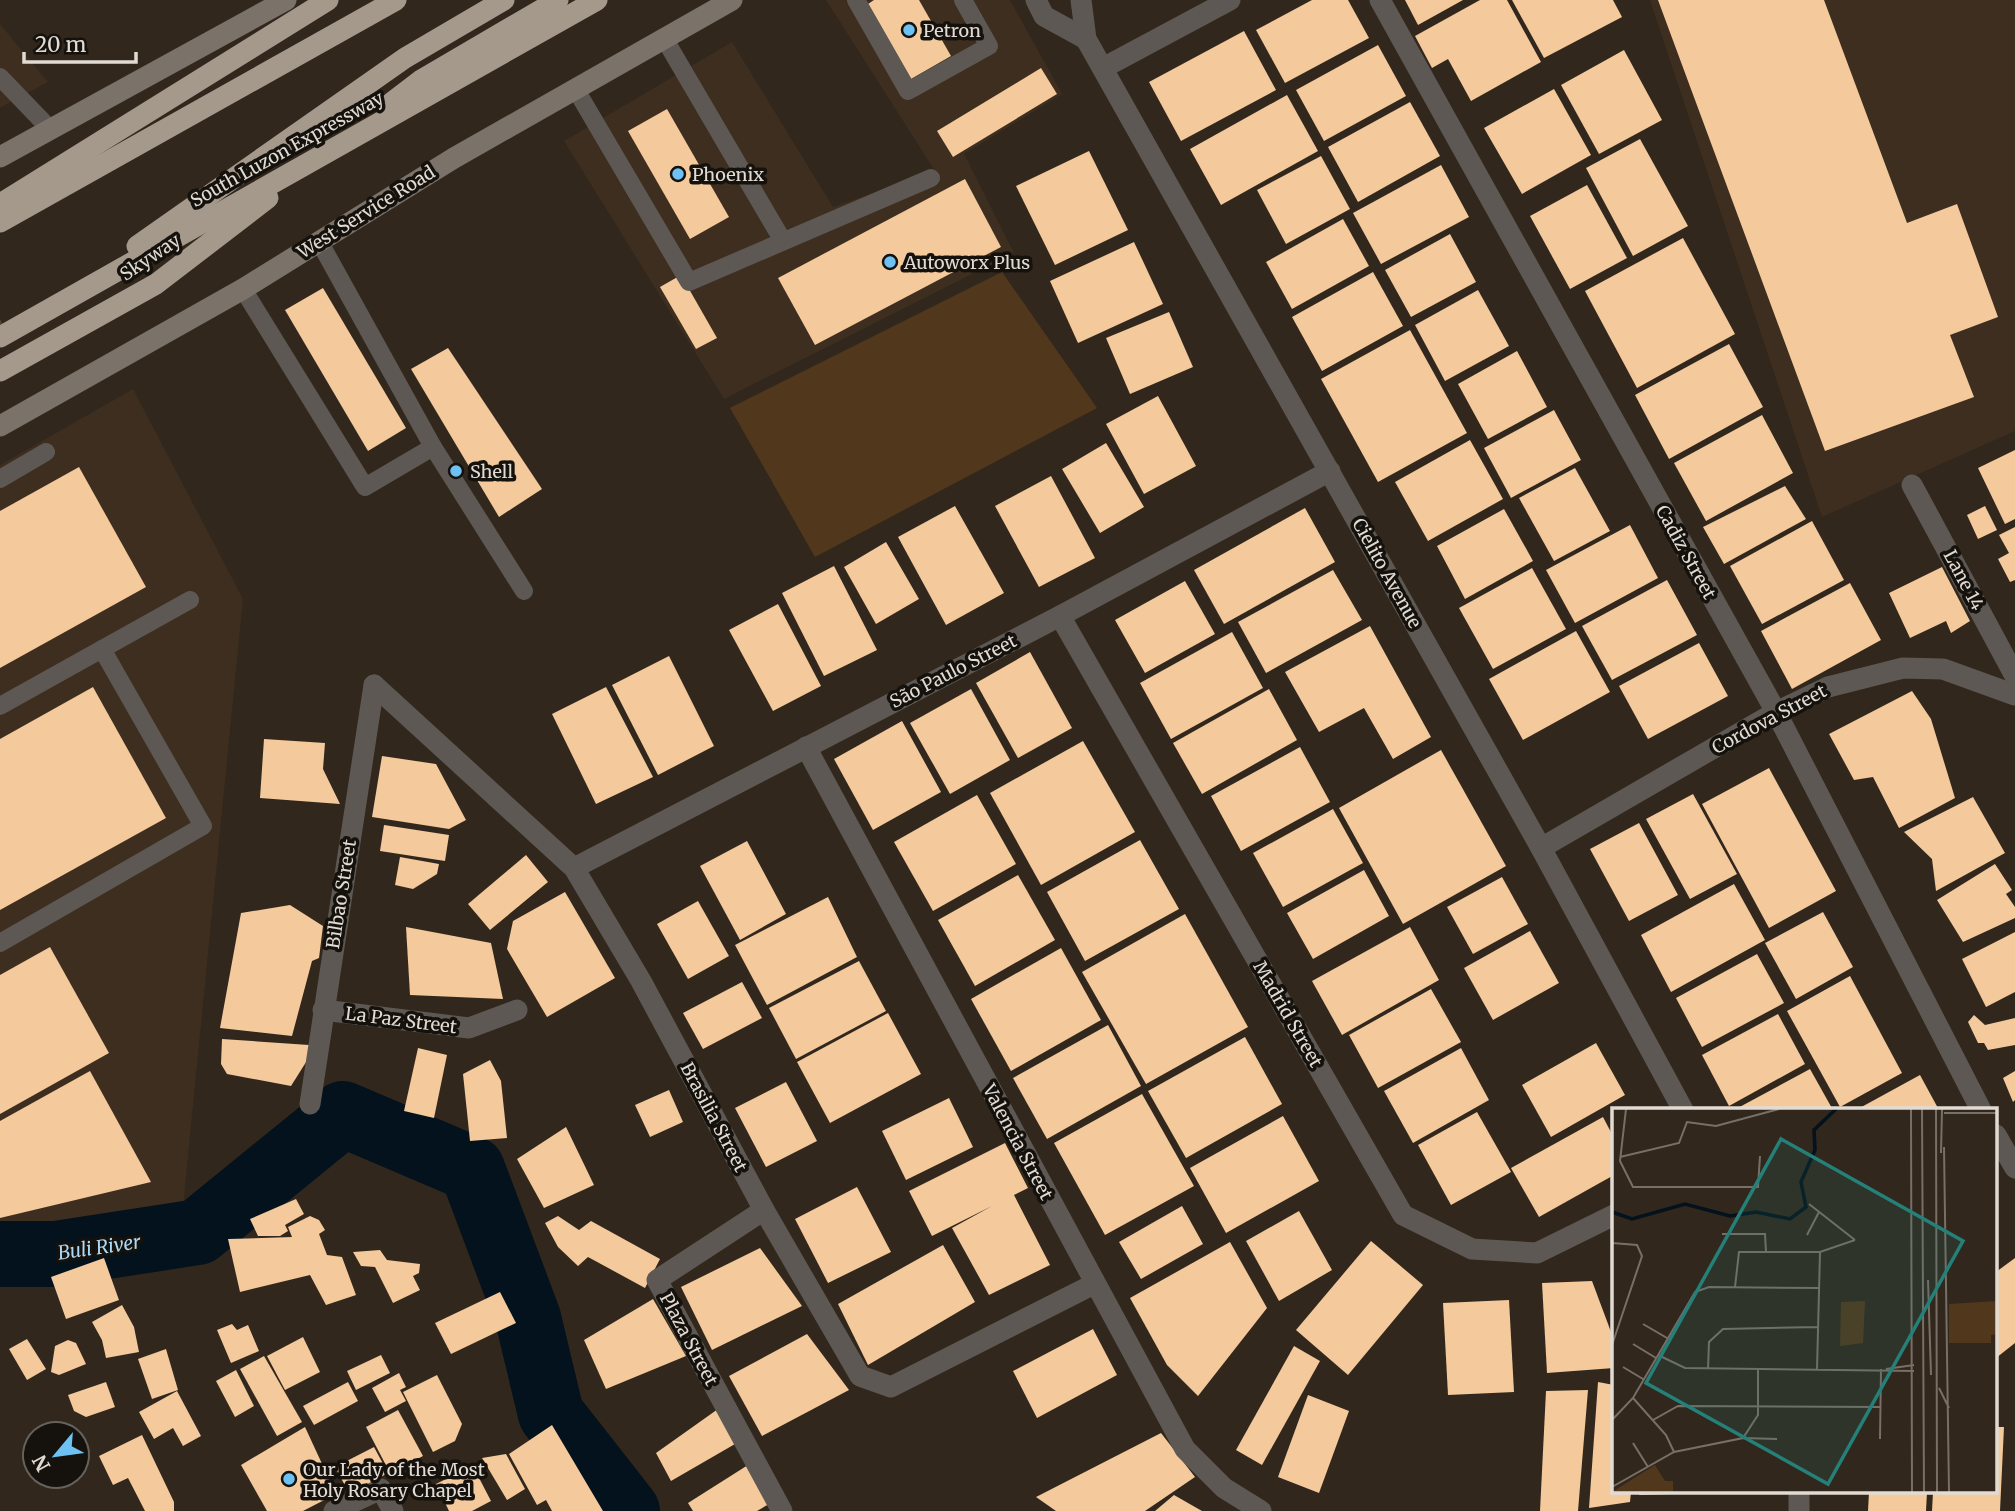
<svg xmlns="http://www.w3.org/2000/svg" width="2015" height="1511" viewBox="0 0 2015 1511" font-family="Merriweather,serif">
<rect width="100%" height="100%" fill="#31271c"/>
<g fill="#3d2e1f">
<polygon points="826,0 1010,0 1062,94 964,154 1014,253 724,399 564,141 732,42 833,207 935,171"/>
<polygon points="1650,0 2015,0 2015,431 1822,517"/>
<polygon points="0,24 48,82 0,108"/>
<polygon points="133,389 243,599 182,1217 109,1231 0,1223 0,465"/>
</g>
<polygon fill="#51381c" points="1002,272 1097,408 815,557 730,408"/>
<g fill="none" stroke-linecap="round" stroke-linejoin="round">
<polyline stroke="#03121c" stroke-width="66" points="0,1254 55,1254 198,1232 343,1114 472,1169 528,1318 551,1414 627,1511"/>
</g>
<g fill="#f4c99c">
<polygon points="874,0 919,0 951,56 911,79 868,4"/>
<polygon points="1312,0 1348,0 1369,38 1285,83 1256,30"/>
<polygon points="1405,0 1463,0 1418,25"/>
<polygon points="1480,0 1507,0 1541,62 1471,101 1448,59 1432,68 1415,36"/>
<polygon points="1512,0 1613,0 1622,17 1544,58"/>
<polygon points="1658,0 1824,0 1907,223 1957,204 1998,317 1950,335 1974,397 1825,451"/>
<polygon points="1244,31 1276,90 1181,141 1149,82"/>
<polygon points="1378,45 1406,96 1324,141 1296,90"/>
<polygon points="1624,50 1662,120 1599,154 1561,85"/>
<polygon points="1041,68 1057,94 953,157 937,131"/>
<polygon points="1554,89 1591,155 1522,194 1484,128"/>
<polygon points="1287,95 1318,151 1221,205 1190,149"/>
<polygon points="1410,102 1440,156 1358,202 1328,147"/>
<polygon points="667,109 729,217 690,239 628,131"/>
<polygon points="1640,139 1688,226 1633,256 1586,168"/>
<polygon points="1089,151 1128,230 1055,265 1016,186"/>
<polygon points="1321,156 1350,209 1286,244 1257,190"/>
<polygon points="1441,165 1469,217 1381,264 1353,213"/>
<polygon points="965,179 1001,247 815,345 778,278"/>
<polygon points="1587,185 1627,258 1570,289 1530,216"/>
<polygon points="1343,219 1369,266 1292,309 1266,262"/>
<polygon points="1450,234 1476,282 1411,317 1385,270"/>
<polygon points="1683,238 1735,334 1637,388 1585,291"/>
<polygon points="1134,242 1163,304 1078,343 1050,281"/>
<polygon points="1373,272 1403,326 1322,371 1292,317"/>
<polygon points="681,275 717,338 696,349 660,287"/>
<polygon points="323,288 406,428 368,451 285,310"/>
<polygon points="1478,290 1509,346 1445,381 1415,325"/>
<polygon points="1169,312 1193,367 1130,394 1106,338"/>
<polygon points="1410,330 1467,433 1378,482 1321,379"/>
<polygon points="1729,344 1763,407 1669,459 1635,395"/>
<polygon points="448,348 542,489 499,517 411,369"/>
<polygon points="1517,351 1547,407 1488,439 1458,384"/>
<polygon points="1158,396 1196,466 1144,494 1106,424"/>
<polygon points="1554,410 1581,460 1511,498 1484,448"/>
<polygon points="1762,415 1793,473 1706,521 1674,463"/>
<polygon points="1470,440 1503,499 1428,541 1395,482"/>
<polygon points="1106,443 1144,507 1100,533 1062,469"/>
<polygon points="2015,450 2015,519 2005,524 1978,468"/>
<polygon points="79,467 146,587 0,668 0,511"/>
<polygon points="1575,468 1610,531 1554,561 1519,498"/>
<polygon points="1051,476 1095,558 1039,587 995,506"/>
<polygon points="1785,486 1806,519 1724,564 1703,527"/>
<polygon points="955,506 1004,593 946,625 898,537"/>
<polygon points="1985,506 1997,530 1978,539 1967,515"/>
<polygon points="1305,508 1335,562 1224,624 1194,570"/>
<polygon points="1504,509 1533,561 1465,599 1437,546"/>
<polygon points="1812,521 1844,580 1762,624 1730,566"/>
<polygon points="1630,525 1658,578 1575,623 1546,570"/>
<polygon points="2015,527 2015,580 2010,582 1998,559 2009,553 1999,535"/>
<polygon points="886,542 919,599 876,624 844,567"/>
<polygon points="834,566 877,650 824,676 782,593"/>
<polygon points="1942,567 1970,621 1951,633 1946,621 1910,638 1889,593"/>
<polygon points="1532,568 1566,629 1493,669 1459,608"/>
<polygon points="1333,570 1362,620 1266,673 1238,622"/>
<polygon points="1667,580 1697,635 1612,680 1582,626"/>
<polygon points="1185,581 1215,634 1145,673 1115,620"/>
<polygon points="1850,583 1881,640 1792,689 1761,631"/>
<polygon points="778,604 821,686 773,711 729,630"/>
<polygon points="1370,626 1431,737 1393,759 1364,708 1319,732 1285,672"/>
<polygon points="1576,631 1610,692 1523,740 1489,679"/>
<polygon points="1232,632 1263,688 1171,739 1140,683"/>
<polygon points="1699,643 1728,696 1648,739 1619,686"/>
<polygon points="1030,652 1072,728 1018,758 976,683"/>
<polygon points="669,656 714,746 658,775 612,685"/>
<polygon points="93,687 166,818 0,910 0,739"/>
<polygon points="606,687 653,777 596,804 552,714"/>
<polygon points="971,689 1010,760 950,794 910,723"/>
<polygon points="1269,689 1297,740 1202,794 1173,743"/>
<polygon points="1912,691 1931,719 1955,798 1899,828 1873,777 1854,780 1829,734"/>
<polygon points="902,721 941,792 873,830 834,759"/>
<polygon points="264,739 325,743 323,769 340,804 260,798"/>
<polygon points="1083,741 1135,832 1041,885 990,793"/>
<polygon points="1300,747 1330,802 1241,851 1211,796"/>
<polygon points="1441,750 1506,866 1403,924 1339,808"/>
<polygon points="382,756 436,764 466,820 449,829 372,817"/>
<polygon points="1769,768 1836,891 1769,928 1702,804"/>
<polygon points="1693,794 1737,874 1690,899 1646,819"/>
<polygon points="977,795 1016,864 933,911 894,842"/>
<polygon points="1973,797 2005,853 1936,891 1932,859 1904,832"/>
<polygon points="1333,809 1363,863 1283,907 1253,853"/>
<polygon points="1639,823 1678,895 1629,921 1590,849"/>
<polygon points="384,825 449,835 445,861 380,851"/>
<polygon points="1140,840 1179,909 1085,961 1047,892"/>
<polygon points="747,841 786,914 740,940 700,866"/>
<polygon points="526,855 548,882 490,930 468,904"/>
<polygon points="400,857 439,864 437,874 413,889 395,885"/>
<polygon points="1995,864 2012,890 2006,894 2015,907 2015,918 1963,942 1937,900"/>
<polygon points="1364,870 1389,916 1313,959 1287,913"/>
<polygon points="1018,875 1055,940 975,986 938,920"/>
<polygon points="1502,877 1528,924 1473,954 1447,907"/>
<polygon points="1734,884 1765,940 1671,992 1641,935"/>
<polygon points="565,892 615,978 547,1017 507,949 513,921"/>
<polygon points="828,897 857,957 767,1005 735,945"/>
<polygon points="698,901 729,956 688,979 657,924"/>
<polygon points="290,905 323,926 319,958 312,961 292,1036 220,1028 241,913"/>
<polygon points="1823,912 1853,967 1796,999 1765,943"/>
<polygon points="1185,914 1248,1027 1146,1084 1082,972"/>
<polygon points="406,927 491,943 503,999 410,995"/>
<polygon points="1410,927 1439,980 1342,1035 1312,981"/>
<polygon points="1530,931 1559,983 1493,1020 1464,968"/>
<polygon points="2015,932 2015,992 1986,1007 1962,959"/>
<polygon points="50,947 109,1053 0,1114 0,975"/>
<polygon points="1061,948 1101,1020 1011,1071 971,999"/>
<polygon points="1757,954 1784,1003 1702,1047 1676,998"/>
<polygon points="859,961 886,1011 796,1059 769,1008"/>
<polygon points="1850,976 1902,1073 1840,1107 1787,1011"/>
<polygon points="742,982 762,1018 703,1049 683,1013"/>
<polygon points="1431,989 1461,1042 1378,1088 1349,1035"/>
<polygon points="888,1013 921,1074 830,1123 797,1062"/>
<polygon points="1778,1014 1805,1064 1729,1106 1702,1055"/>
<polygon points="1974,1015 1985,1025 2015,1018 2015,1045 1988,1050 1984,1043 1978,1043 1968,1022"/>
<polygon points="1108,1025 1141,1086 1047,1139 1013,1078"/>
<polygon points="1245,1037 1282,1104 1186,1158 1148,1091"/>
<polygon points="222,1039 309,1045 308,1059 291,1086 227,1074 221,1064"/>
<polygon points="1596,1043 1625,1095 1551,1137 1522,1085"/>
<polygon points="418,1048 447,1055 434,1118 404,1111"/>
<polygon points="1461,1048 1489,1100 1413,1143 1384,1091"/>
<polygon points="490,1060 501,1081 507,1138 470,1141 463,1074"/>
<polygon points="1810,1069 1833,1110 1734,1110"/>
<polygon points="90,1071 151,1182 0,1218 0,1121"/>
<polygon points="2015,1071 2015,1100 2013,1102 2003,1078"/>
<polygon points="1920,1075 1939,1110 1856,1110"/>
<polygon points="786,1082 817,1141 766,1167 735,1108"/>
<polygon points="669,1090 683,1122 650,1137 635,1105"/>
<polygon points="1142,1094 1194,1186 1105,1235 1054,1143"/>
<polygon points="949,1098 973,1147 906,1180 882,1131"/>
<polygon points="1477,1112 1511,1172 1451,1205 1418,1145"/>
<polygon points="1283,1116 1319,1181 1226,1233 1190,1168"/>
<polygon points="1603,1117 1614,1138 1614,1175 1539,1217 1511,1168"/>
<polygon points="566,1127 594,1185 544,1208 517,1159"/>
<polygon points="1005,1143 1028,1188 1014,1195 1050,1265 989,1295 952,1228 992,1206 932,1236 909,1191"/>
<polygon points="857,1187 891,1252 828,1283 795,1219"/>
<polygon points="296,1199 304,1214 285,1225 288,1231 280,1236 258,1236 250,1219"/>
<polygon points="1182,1206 1203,1244 1141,1279 1119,1242"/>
<polygon points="1299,1211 1332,1270 1279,1301 1246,1241"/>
<polygon points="310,1216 319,1220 325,1230 319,1234 327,1255 342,1257 356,1295 326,1305 310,1275 240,1292 228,1239 292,1237 288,1227"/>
<polygon points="558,1216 579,1230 591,1221 660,1259 645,1288 588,1257 578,1266 558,1247 545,1223"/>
<polygon points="1371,1241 1423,1285 1348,1375 1296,1330"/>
<polygon points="1230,1242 1267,1308 1198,1396 1167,1365 1130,1298"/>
<polygon points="943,1245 975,1302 868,1365 838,1304"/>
<polygon points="760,1248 802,1306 712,1350 681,1287"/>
<polygon points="380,1250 387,1260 420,1264 419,1273 413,1276 420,1290 393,1303 375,1267 361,1266 353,1252"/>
<polygon points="104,1258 119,1300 66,1319 51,1277"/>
<polygon points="2015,1258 2015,1343 1996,1358 1996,1272"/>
<polygon points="1592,1281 1614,1340 1614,1368 1547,1373 1542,1283"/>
<polygon points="500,1292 516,1323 451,1354 435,1323"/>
<polygon points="653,1299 686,1356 606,1389 584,1340"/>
<polygon points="1509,1300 1514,1392 1448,1395 1443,1303"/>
<polygon points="122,1305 134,1327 139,1352 106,1358 102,1340 92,1322"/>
<polygon points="232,1324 237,1330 248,1325 259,1351 231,1363 217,1330"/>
<polygon points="1093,1329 1117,1375 1037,1418 1013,1371"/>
<polygon points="807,1334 849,1390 762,1436 729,1376"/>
<polygon points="303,1337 320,1372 285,1390 267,1356"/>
<polygon points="27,1339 46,1369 27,1380 9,1349"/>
<polygon points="68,1340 76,1343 86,1364 59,1375 51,1372 55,1346"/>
<polygon points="1294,1346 1320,1361 1262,1465 1236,1450"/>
<polygon points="166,1349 178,1390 152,1399 138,1359"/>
<polygon points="381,1355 390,1373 356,1390 347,1371"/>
<polygon points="264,1356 302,1422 277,1436 240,1369"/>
<polygon points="236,1370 254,1406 235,1417 216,1381"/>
<polygon points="399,1373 406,1387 400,1390 406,1401 385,1412 372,1388"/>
<polygon points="437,1375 462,1424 455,1441 433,1452 403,1392"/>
<polygon points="106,1382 115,1407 86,1417 74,1411 68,1395"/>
<polygon points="348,1382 358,1401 314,1425 303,1406"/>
<polygon points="1598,1382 1614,1385 1614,1492 1631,1492 1630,1502 1589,1508"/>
<polygon points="1588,1390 1578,1511 1540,1511 1546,1391"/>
<polygon points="177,1391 201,1436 183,1446 173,1428 154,1439 139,1412"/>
<polygon points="1308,1395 1349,1411 1319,1493 1278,1477"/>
<polygon points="718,1409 735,1444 671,1481 656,1453"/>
<polygon points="398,1410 423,1456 390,1473 366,1427"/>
<polygon points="552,1425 603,1511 552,1511 546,1500 537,1505 509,1454"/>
<polygon points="305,1427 336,1494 303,1511 267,1511 241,1465"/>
<polygon points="1996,1427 2004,1427 2000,1511 1932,1511 1933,1492 1996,1492"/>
<polygon points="1161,1433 1195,1477 1145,1511 1056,1511 1036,1497"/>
<polygon points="142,1435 174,1502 174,1511 145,1511 128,1478 113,1485 99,1456"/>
<polygon points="374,1447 388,1473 377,1479 380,1486 371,1491 367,1483 349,1493 335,1467"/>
<polygon points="506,1454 525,1489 507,1500 482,1458"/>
<polygon points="748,1465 769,1504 757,1511 693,1511 688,1503"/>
<polygon points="464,1470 468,1479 477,1474 491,1501 472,1511 449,1511 436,1484"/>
<polygon points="1640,1492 1671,1492 1671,1494 1639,1495"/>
<polygon points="1869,1492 1927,1492 1926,1511 1868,1511"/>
<polygon points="1174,1495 1202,1511 1155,1511"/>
</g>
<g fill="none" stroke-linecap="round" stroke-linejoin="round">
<polyline stroke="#4c4238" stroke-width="21" stroke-dasharray="21 10" stroke-linecap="butt" points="0,324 2,323"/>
<g stroke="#5d5853" stroke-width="18">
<polyline points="856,0 908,91 989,46 963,0"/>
<polyline points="664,38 783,241"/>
<polyline points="0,77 50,129"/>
<polyline points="575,88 689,282 931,178"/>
<polyline points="319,241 433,447 524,591"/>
<polyline points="243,289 365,487 433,447"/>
<polyline points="0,479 46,452"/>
<polyline points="0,706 190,600"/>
<polyline points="0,943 203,826 102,649"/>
</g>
<g stroke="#5d5853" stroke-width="21">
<polyline points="1036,0 1044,16 1086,39"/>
<polyline points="1081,0 1086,39 1541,848 1683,1110"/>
<polyline points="1380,0 1776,712 1981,1110"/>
<polyline points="1103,68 1230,0"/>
<polyline points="1912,485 2015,676"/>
<polyline points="1060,616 1403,1215 1472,1249 1537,1253 1614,1215"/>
<polyline points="374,685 574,868 641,981 764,1210 860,1376 891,1387 1094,1284"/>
<polyline points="806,747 1185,1449 1224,1488 1261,1511"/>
<polyline points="1541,848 1776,712 1828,687 1903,668 1943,669 2015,695"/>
<polyline points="574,868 1060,616 1330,471"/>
<polyline points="323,1010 469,1028 517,1010"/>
<polyline points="310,1104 374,685"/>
<polyline points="1996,1135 2015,1168"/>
<polyline points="764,1210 657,1280 782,1511"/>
<polyline points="334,1511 381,1489 393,1511"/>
<polyline points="1799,1511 1799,1492"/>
</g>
<g stroke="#7b726a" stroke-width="21">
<polyline points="0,157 286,0"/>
<polyline points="0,426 243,289 454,158 732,0"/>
</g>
<g stroke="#a5998c" stroke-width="21">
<polyline points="387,106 421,80 558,0"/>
<polyline points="0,204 328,0"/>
<polyline points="0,222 396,0"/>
<polyline points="137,246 405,58 504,0"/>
<polyline points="0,337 597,0"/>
<polyline points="0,371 156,284 268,198"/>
</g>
</g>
<g fill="#6dc2f3" stroke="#15110c" stroke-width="2.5">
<circle cx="909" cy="30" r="7"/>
<circle cx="678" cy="174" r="7"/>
<circle cx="890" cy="262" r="7"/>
<circle cx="456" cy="471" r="7"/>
<circle cx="289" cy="1479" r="7"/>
</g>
<g text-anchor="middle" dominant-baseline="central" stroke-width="7" stroke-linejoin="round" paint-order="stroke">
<g font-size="18" fill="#e2dbd4" stroke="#15110c" text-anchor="start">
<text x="923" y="30">Petron</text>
<text x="692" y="174">Phoenix</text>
<text x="904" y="262">Autoworx Plus</text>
<text x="470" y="471">Shell</text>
<text x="303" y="1469">Our Lady of the Most<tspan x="303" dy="21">Holy Rosary Chapel</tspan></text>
</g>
<g font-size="18" fill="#e2dbd4" stroke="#15110c">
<text transform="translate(287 149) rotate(-29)">South Luzon Expressway</text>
<text transform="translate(366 212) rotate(-32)">West Service Road</text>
<text transform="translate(150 257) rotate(-34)">Skyway</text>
<text transform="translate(1686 552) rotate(61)">Cadiz Street</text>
<text transform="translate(1387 573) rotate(61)">Cielito Avenue</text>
<text transform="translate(1964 580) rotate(62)">Lane 14</text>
<text transform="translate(953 671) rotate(-27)">São Paulo Street</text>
<text transform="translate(1769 719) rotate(-28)">Cordova Street</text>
<text transform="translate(341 894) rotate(-81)">Bilbao Street</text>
<text transform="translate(1288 1014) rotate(60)">Madrid Street</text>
<text transform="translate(401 1020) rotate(7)">La Paz Street</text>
<text transform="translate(714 1117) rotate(62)">Brasilia Street</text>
<text transform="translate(1018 1142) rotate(62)">Valencia Street</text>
<text transform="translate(689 1339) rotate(62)">Plaza Street</text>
</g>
<g font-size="19" font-style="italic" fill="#abdbf8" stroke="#15110c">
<text transform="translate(99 1247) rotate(-8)">Buli River</text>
</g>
</g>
<g transform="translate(1612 1108)">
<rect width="385" height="385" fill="#31271c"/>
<path d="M253 193 251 235 228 238 229 194ZM385 193V226L379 227V235H337V196ZM43 357 53 373H61V384H0Z" fill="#51381c"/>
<path fill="none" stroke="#03121c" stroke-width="3.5" d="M0 104 20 111 73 96 118 108 144 104 178 111 194 99 189 74 203 42 202 22 224 1"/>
<path fill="none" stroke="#786f66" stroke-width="2" d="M14 1 8 53 21 79H146L148 48M299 1 300 384M310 1 312 384M324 1 325 384M332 5H385M332 39 337 384M329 45 330 1M8 49 67 35 75 14 104 18 167 1M197 96 243 132M110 126H153L154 144M195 127 207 104M0 135 25 137 30 148 0 237M316 172 319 267M123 179 127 144H208L243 132M31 216 55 230M21 236 44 250M46 247 73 260 302 263M11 259 31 271M96 261 97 234 111 221 206 219M274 261 302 257M205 262 208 144M327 280 337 300M21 290 54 327 62 344M0 312 21 290 83 184 97 179 207 180M41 312 66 298 268 299M131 330 165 331M268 331 269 261M21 335 36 359M0 379 62 344 131 330 146 307V262"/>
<path fill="#248078" fill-opacity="0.15" stroke="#248078" stroke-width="3.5" d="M169 31 351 133 216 376 34 275Z"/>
<rect width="385" height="385" fill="none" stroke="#e2dbd4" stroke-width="3.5"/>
</g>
<g transform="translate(56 1455) rotate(241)"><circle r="33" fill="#15110c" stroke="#67625c" stroke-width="2"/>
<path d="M0-5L12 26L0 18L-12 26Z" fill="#6dc2f3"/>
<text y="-10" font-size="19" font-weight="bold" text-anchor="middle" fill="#e2dbd4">N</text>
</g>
<path d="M24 52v10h112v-10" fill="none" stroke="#e2dbd4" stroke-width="3.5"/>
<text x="35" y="52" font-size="21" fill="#e2dbd4" stroke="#15110c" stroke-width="5" paint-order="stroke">20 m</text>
</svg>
